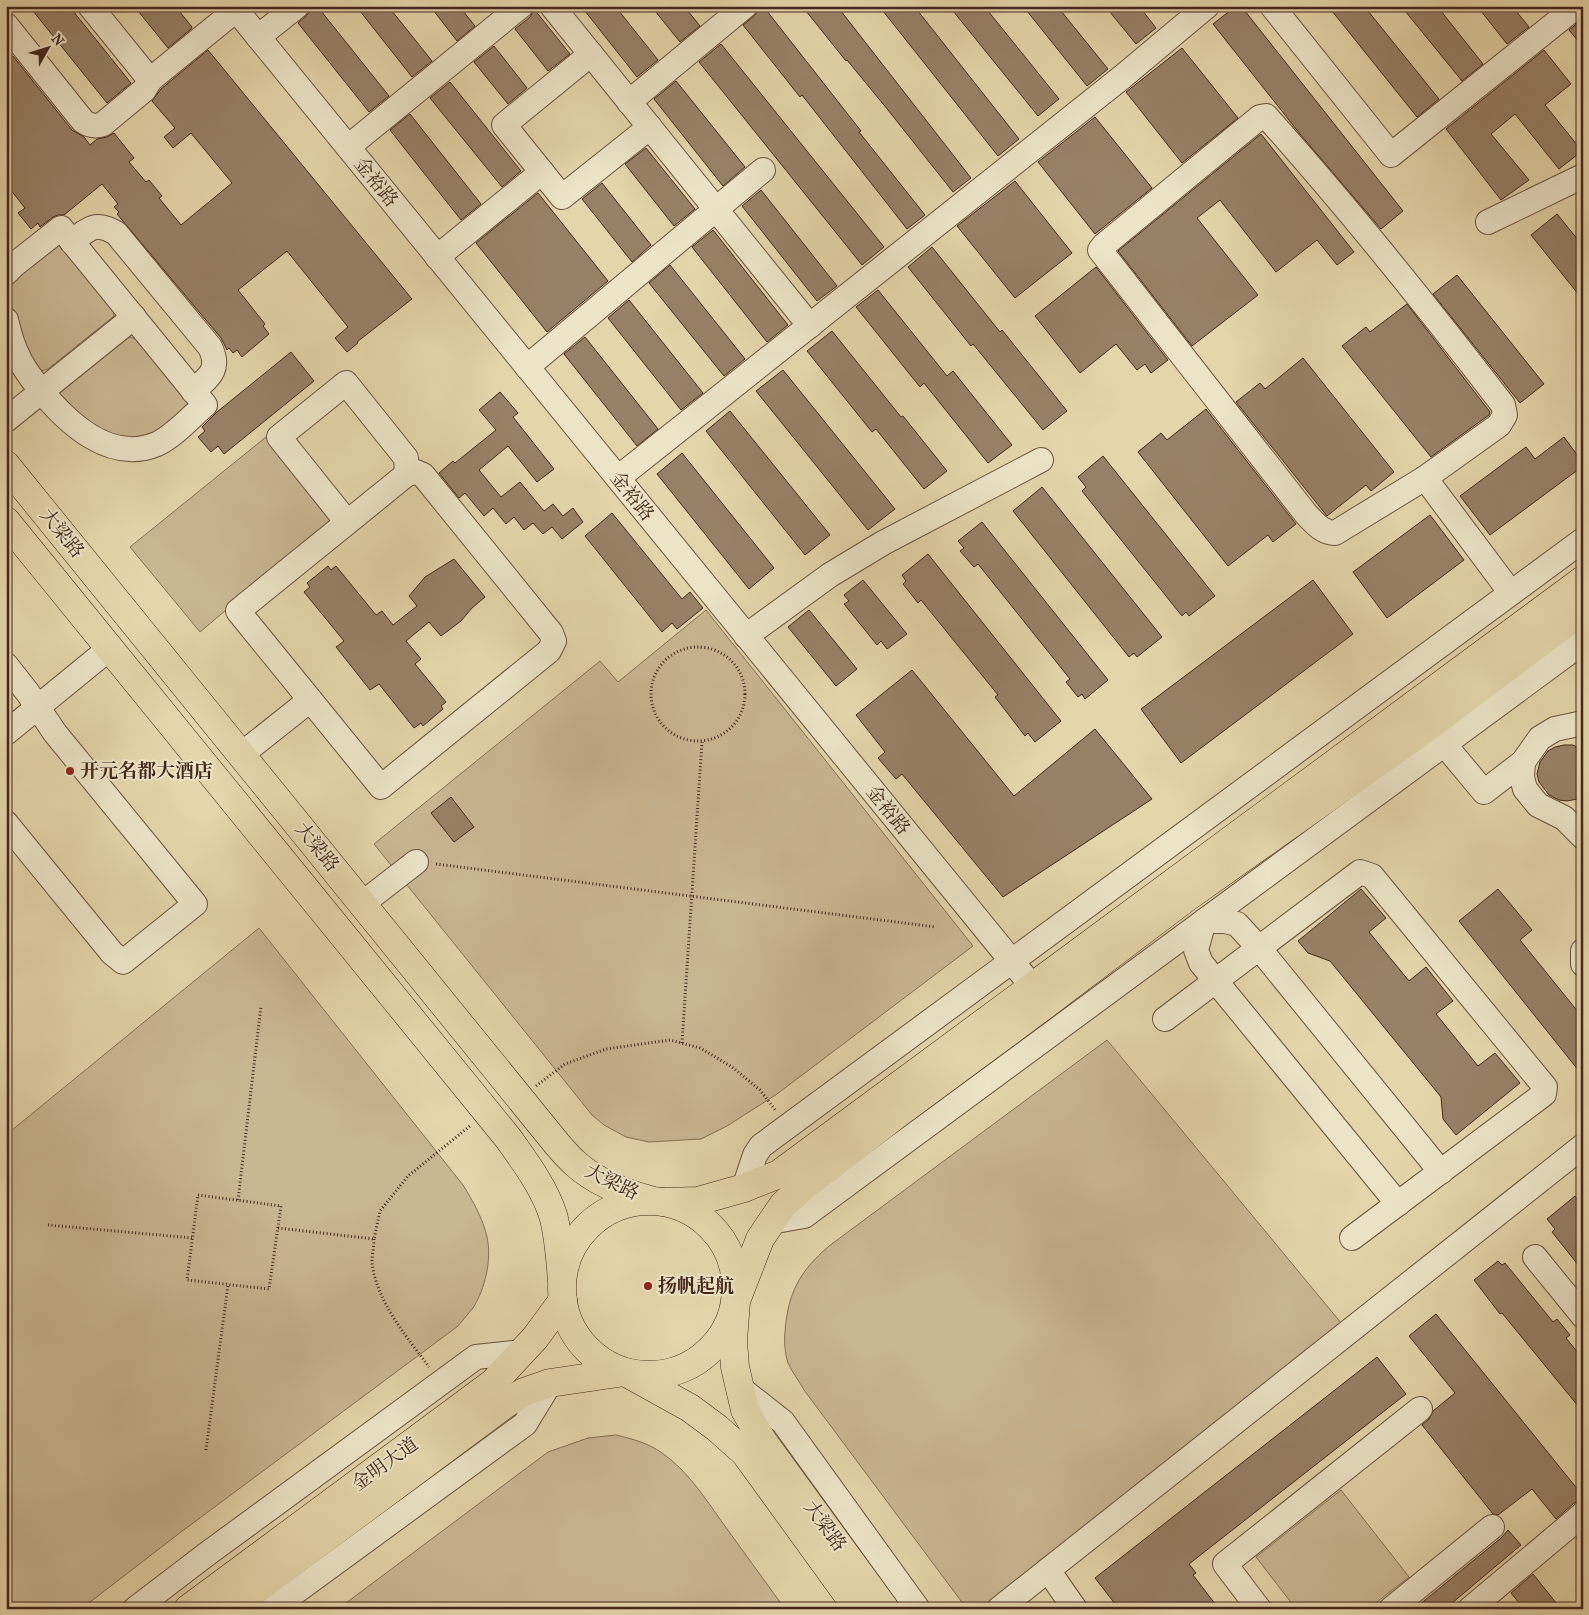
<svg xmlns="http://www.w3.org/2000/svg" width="1589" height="1615" viewBox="0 0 1589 1615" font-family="'IM FELL French Canon','Noto Serif SC',serif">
<rect width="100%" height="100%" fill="#e4d5aa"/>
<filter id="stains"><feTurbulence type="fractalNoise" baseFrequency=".004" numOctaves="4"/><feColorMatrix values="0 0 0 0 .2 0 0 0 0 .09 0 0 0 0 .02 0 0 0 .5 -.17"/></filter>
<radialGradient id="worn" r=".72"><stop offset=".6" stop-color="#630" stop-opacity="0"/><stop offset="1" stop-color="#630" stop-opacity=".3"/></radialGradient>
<g fill="#c9b792" stroke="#866f57">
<path d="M53 242 62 244 114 311V316L48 369 41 371 37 369C30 359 19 348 14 336 8 321 5 297 9 282Z"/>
<polygon points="126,336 139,340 190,402 191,409 151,443 106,435 60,399 59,393"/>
<polygon points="266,437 331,517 329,523 200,632 130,547"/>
<polygon points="706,610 973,946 777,1094 727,1126 701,1139 649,1142 626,1137 604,1125 592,1115 374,844 600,661 618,682"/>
<path d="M259 928 463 1185C473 1201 483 1219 487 1237 492 1260 485 1289 473 1308 468 1314 463 1320 458 1326L181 1532 81 1609H6V1135Z"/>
<path d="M1107 1040 1342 1324 981 1609H967L804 1390C799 1381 792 1372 788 1363 785 1354 784 1342 785 1332 788 1293 799 1272 829 1246Z"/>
<path d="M616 1435C633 1439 648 1443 662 1453 687 1470 705 1498 722 1522 743 1551 764 1580 785 1609H338L548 1452 588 1438Z"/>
<polygon points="1341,1490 1409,1577 1368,1609 1296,1609 1256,1557"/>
</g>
<g fill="#978166" stroke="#44271c">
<polygon points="29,6 69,6 131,83 107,103"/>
<polygon points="134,6 175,6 192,27 191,29 168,48"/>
<polygon points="310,6 317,6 389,96 369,112 298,23 306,16 310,11"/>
<polygon points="356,6 388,6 432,61 412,77"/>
<polygon points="430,6 459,6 475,26 457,41"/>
<polygon points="581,6 615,6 658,60 637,77"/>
<polygon points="651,6 684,6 700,26 680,42"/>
<polygon points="758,6 763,6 861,131 859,132 925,215 907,229 802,95 800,97 743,25 754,16 758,11"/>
<polygon points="802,6 837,6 971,178 953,192 888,110 847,60 846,61"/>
<polygon points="879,6 914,6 1019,139 998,156"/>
<polygon points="949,6 984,6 1059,99 1038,116"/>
<polygon points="1023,6 1057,6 1108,69 1087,86"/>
<polygon points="1105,6 1139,6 1156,28 1136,44"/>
<polygon points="1236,6 1241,6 1403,211 1381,229 1300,134 1213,24"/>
<polygon points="1328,6 1364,6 1439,99 1417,117"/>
<polygon points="1401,6 1437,6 1483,64 1462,81"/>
<polygon points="1477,6 1512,6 1529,27 1507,44"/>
<polygon points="534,9 570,54 548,71 515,29 530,17"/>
<polygon points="1583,19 1583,47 1569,30"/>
<polygon points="721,44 884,247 862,265 699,62"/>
<polygon points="494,46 527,88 508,104 474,62"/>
<polygon points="1182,48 1238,118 1182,163 1126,92"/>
<polygon points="208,50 412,299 357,342 358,343 347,352 335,338 348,327 287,251 238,290 265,324 263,326 269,334 242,357 237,350 233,353 229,348 227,350 221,338 117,214 119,212 114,207 118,204 102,184 64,215 58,215 53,217 40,227 38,223 31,229 18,213 25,208 6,184 6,62 13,56 72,130 84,137 90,145 97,139 107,137 114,133 134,158 129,162 146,182 149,180 162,196 159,198 181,225 232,183 191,133 173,148 164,137 175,128 152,101 161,89"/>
<polygon points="1544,50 1571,84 1545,105 1582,151 1559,169 1515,114 1491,134 1529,180 1501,200 1446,129"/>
<polygon points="676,81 745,167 723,186 654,99"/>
<polygon points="450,82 521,171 502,187 430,98"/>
<polygon points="410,114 481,204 461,220 390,130"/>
<polygon points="1095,117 1152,188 1095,234 1038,162"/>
<polygon points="1261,134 1354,252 1337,265 1317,240 1276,272 1220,200 1197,218 1258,295 1192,346 1118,251"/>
<polygon points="646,148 695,209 674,226 625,164"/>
<polygon points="1015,181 1072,253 1015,298 957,226"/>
<polygon points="602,183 651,245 632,262 582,199"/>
<polygon points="761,190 837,286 817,301 742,206"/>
<polygon points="538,193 608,281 547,332 476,243"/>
<polygon points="1557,214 1583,246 1583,300 1531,235"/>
<polygon points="713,230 788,325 767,342 692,247"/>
<polygon points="932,247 1000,332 1002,330 1067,411 1043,430 973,344 971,346 908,267"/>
<polygon points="670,265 745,359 724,376 649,283"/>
<polygon points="1096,267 1168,360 1151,373 1145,364 1137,370 1116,344 1080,373 1035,316"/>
<polygon points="1457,275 1544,384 1520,403 1433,294"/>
<polygon points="878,290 947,376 953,371 1012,445 988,463 924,383 920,387 856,307"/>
<polygon points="629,300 703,393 681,410 608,318"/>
<polygon points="1407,304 1490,412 1489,415 1431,457 1342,346 1366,327 1370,332"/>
<polygon points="832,331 901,417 903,416 947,471 924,489 876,429 872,432 807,351"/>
<polygon points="585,337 658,429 637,446 564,354"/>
<polygon points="291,352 314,381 224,454 218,446 211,452 198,437 205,431 202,427 217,412"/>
<polygon points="1303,358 1394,472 1371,491 1366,485 1327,516 1236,402 1260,383 1265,389"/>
<polygon points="783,370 895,509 868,530 756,391"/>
<polygon points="500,392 518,413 513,417 554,469 537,482 508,446 479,470 501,497 520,482 544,511 553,504 563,516 573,508 583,522 562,539 552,527 543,534 533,523 524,530 514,517 506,524 493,508 484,516 465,493 459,498 439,473 453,461 455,463 496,430 479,410"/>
<polygon points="1206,409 1296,524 1273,542 1268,535 1228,566 1138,452 1161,433 1167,440"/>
<polygon points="730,411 830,535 805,555 706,431"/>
<polygon points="1564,437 1583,463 1583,466 1490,535 1460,496 1526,447 1535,459"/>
<polygon points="682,453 774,568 749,589 657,474"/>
<polygon points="1103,456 1215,596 1189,616 1186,612 1182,616 1082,491 1086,487 1078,477"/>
<polygon points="1042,487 1162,637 1137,657 1134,653 1129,657 1013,511"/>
<polygon points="612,513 682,599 690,592 703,608 677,629 672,623 662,632 585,536"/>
<polygon points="1430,515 1464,560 1387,618 1353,572"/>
<polygon points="982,522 1108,680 1085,699 1082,694 1078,697 1066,682 1070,679 978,564 974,567 960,551 964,548 958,541"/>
<polygon points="928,554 1061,721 1035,742 1028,733 1025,736 995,697 998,695 921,600 918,603 903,584 906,581 902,575"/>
<polygon points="454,559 485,597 472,608 461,621 441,636 429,622 406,641 421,659 415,664 446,702 441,706 443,709 423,726 421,723 414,728 379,684 370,690 336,647 344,641 304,592 310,587 307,583 328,566 331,570 336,566 376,615 382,611 393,625 417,606 409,596 425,577"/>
<polygon points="863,580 907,634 887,649 881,641 877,645 844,604 849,601 844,595"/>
<polygon points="1313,580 1353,634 1181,763 1141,709"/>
<polygon points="809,610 857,669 836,686 788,627"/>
<polygon points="912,670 1014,796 1095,729 1152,799 1003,897 902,774 896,779 878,758 885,752 856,715"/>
<polygon points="1564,745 1573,745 1583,750 1583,798 1567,801 1559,800 1549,795 1539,782 1537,774 1540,762 1548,751 1555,747"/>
<polygon points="451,797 474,827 454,842 431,813"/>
<polygon points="1361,889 1386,918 1369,932 1409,981 1426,967 1453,1001 1436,1014 1478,1066 1495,1053 1520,1083 1456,1135 1443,1119 1441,1097 1330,961 1308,953 1298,941"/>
<polygon points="1498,889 1532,930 1520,940 1583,1018 1583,1076 1459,921"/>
<polygon points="1575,1196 1583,1207 1583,1271 1552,1232 1555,1229 1547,1219"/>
<polygon points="1498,1261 1502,1265 1505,1263 1553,1322 1557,1319 1570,1335 1566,1338 1583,1359 1583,1412 1502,1313 1500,1314 1474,1280"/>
<polygon points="1436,1314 1583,1496 1583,1501 1574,1503 1556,1519 1532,1489 1498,1515 1493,1514 1422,1425 1429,1419 1433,1411 1455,1393 1409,1336"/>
<polygon points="1377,1357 1406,1394 1189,1564 1196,1573 1193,1575 1219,1609 1119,1609 1095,1578"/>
<polygon points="1508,1530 1521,1545 1445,1609 1414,1609 1501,1538"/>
<polygon points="1583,1532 1583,1546 1576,1538"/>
<polygon points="1533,1574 1561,1609 1524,1609 1511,1593"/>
</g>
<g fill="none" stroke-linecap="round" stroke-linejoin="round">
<defs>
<g id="minor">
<polyline points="90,6 150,80"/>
<polyline points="233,6 1032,986"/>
<polyline points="552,6 810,326"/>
<polyline points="1272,6 1391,155 1577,6"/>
<path d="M6 25 83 121C90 126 95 127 103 124L144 90 150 80 236 10"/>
<polyline points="258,37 297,6"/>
<polyline points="591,54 504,125 562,197 650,127"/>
<polyline points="629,102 745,6"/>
<path d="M1266 116C1349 209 1427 306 1503 405L1505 415 1499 425 1425 478 1335 533C1322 533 1314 522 1306 514L1100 250 1104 245 1260 117Z"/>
<polyline points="348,147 521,6"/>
<polyline points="1488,222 1583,176"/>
<path d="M72 242C89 228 96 221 116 233L210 347C221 370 209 377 193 391"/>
<polyline points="437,257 542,172"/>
<path d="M6 273 14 265 61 228 205 405C191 417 173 437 157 444 110 464 66 422 39 388 31 378 23 368 18 356 12 345 9 332 6 320"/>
<polyline points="527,367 763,170"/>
<polyline points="6,420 134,317"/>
<polygon points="416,472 423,475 551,633 554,641 549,651 381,787 238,611 407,474"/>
<polyline points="618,478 1121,78 1207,6"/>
<polyline points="1425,478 1511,593"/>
<polyline points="347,522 279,437 346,383 406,458 407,474"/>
<polyline points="746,636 830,575 883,543 1041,460"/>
<polyline points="6,665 28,693 55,733 195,904 123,962 112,953 6,823"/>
<polyline points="6,733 110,648"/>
<polyline points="1444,744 1484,792 1523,762 1540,738 1555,729 1583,723"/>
<polyline points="242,754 310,700"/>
<polyline points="1523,762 1522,777 1525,789 1538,805 1564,818 1583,837"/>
<polyline points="363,903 416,862"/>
<polyline points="1583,951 1583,964"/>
<polyline points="1165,1019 1360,872 1372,876 1545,1087 1544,1094 1352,1238"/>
<polyline points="744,1188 755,1155 761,1146 1583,540"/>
<polyline points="1398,1204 1201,963 1196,950 1204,921 1225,921 1237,924 1259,948 1441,1172"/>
<polyline points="770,1222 804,1216 1583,642"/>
<polyline points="1535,1257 1583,1316"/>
<polyline points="740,1388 783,1422 918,1609"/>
<polyline points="1048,1570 1075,1609"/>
<polyline points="135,1609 207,1554 476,1357 522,1352"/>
<polyline points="272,1609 525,1424 550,1383"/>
<polyline points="999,1609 1583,1146"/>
<polyline points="1259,1609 1225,1564 1420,1409"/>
<polyline points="1391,1609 1492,1527"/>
<polyline points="1470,1609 1583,1514"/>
</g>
<g id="major">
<path d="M6 465 557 1144C563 1151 569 1158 576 1164 596 1182 624 1193 650 1200"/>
<path d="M6 521 508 1138C525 1162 544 1187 553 1215 559 1236 560 1259 562 1280"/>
<circle cx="649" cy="1288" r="87"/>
<polyline points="664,1202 698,1201 744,1188 779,1174 1583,580"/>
<polyline points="188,1609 493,1383 535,1338 563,1300"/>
<polyline points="230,1609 504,1405 524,1392 550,1383 625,1372 690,1408 717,1428 745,1453 858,1609"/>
<polyline points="885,1609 762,1440 745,1410 735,1367 733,1341 736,1301 760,1239 783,1205 798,1191 900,1112 1042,1007 1186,898 1425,729 1583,610"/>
</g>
</defs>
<use href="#minor" stroke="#6c5240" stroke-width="26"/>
<use href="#major" stroke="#44271c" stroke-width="29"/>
<g stroke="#44271c" stroke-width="3" stroke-dasharray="1 2.5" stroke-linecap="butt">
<circle cx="698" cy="694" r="47"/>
<polyline points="436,864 936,927"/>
<polyline points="682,1043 702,742"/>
<polyline points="536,1086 565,1064 606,1049 670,1040 700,1048 732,1067 760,1090 776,1111"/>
<polygon points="198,1195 281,1206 269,1289 187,1280"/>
<polyline points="238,1200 261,1006"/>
<polyline points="48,1225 193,1238"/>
<polyline points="278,1228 374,1239 380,1211 408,1176 470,1126"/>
<path d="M374 1239C374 1246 372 1255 372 1262 376 1301 407 1337 429 1367"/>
<polyline points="206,1450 228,1285"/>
</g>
<use href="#minor" stroke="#ede4c8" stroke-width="24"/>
<use href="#major" stroke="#e4d5aa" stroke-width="28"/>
</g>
<g fill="#8f2418" stroke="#ede4c8" stroke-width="2">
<circle cx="70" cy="771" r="5"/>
<circle cx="648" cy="1286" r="5"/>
</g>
<g text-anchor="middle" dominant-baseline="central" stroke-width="4" stroke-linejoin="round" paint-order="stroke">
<g font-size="19" fill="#44271c" stroke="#ede4c8">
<text transform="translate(376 182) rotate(51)">金裕路</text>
<text transform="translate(632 496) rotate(51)">金裕路</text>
<text transform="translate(62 533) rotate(51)">大梁路</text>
<text transform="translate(888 810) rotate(51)">金裕路</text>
<text transform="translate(317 847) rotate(51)">大梁路</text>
<text transform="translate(612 1182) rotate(26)">大梁路</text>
<text transform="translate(385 1464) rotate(-36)">金明大道</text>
<text transform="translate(825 1526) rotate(54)">大梁路</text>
</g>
<g font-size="19" font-weight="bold" fill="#44271c" stroke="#ede4c8" text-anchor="start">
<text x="80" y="771">开元名都大酒店</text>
<text x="658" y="1286">扬帆起航</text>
</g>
</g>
<rect width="1589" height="1615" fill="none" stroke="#e4d5aa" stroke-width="25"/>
<rect x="8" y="8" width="1574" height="1600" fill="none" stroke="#44271c" stroke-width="2.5"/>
<rect x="12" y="12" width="1564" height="1590" fill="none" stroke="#44271c"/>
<g transform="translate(48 48) rotate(51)" stroke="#ede4c8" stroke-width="4" paint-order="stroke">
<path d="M0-4L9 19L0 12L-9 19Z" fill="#44271c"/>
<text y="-8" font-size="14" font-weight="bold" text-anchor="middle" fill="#44271c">N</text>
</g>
<rect width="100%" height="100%" filter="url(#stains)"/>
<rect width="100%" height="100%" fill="url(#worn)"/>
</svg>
